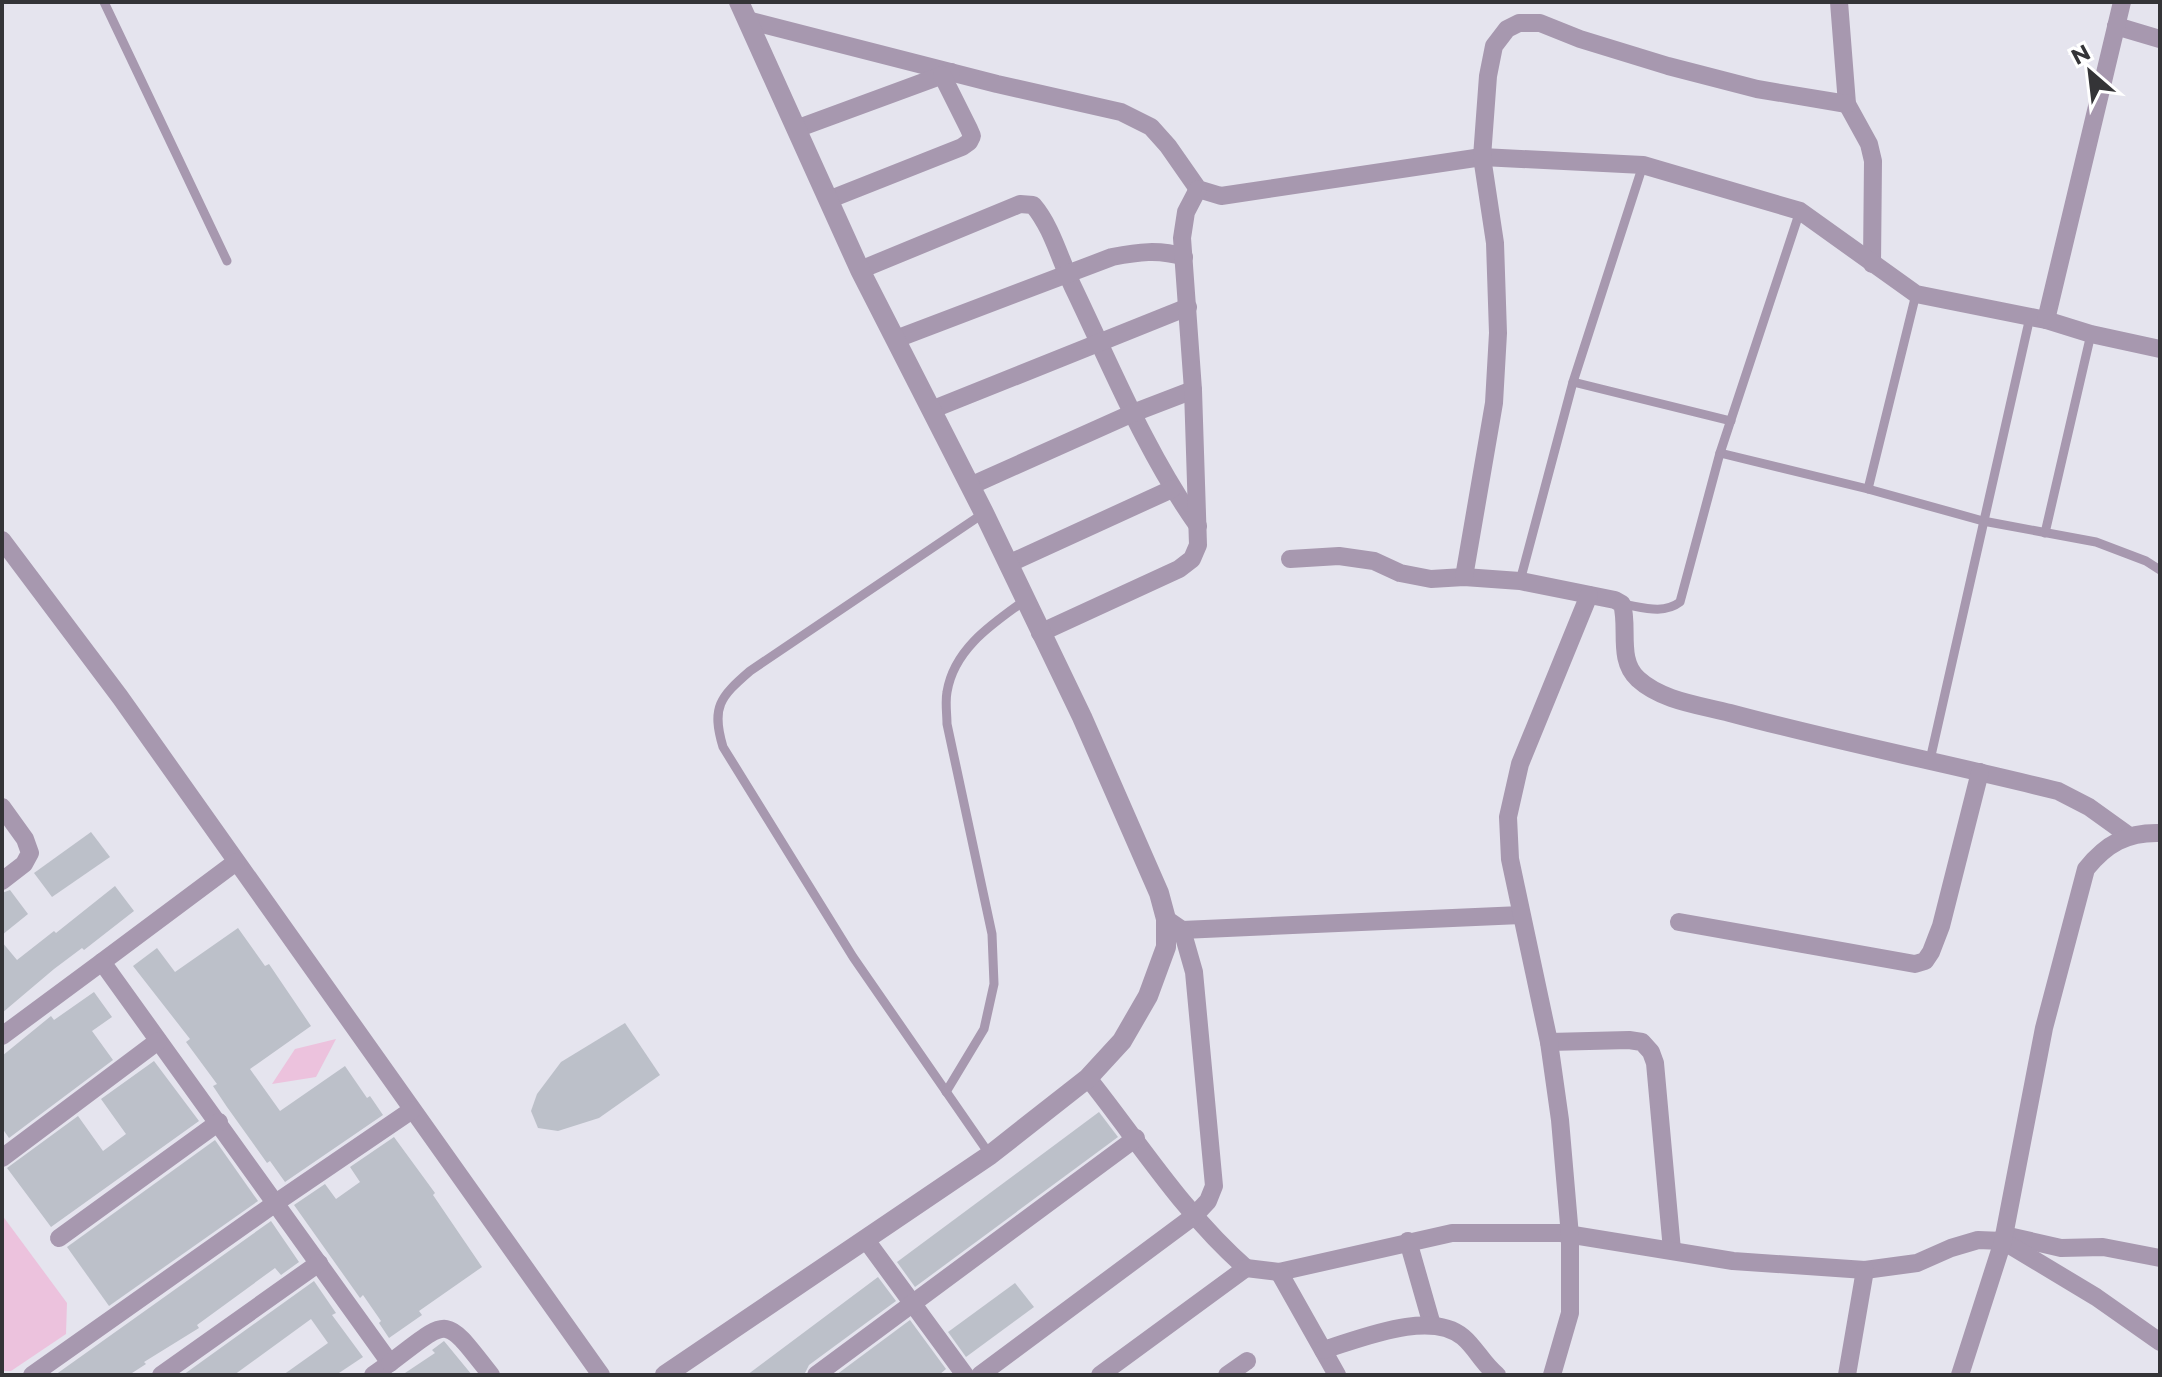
<svg xmlns="http://www.w3.org/2000/svg" width="2162" height="1377" viewBox="0 0 2162 1377" font-family="Montserrat,sans-serif">
<rect width="100%" height="100%" fill="#e5e4ee"/>
<g fill="#ecc2dd">
<polygon points="336,1039 316,1077 272,1084 295,1049"/>
<polygon points="2,1215 67,1303 66,1334 11,1371 2,1371"/>
</g>
<g fill="#bcc0c9">
<polygon points="91,832 110,857 52,897 34,873"/>
<polygon points="115,886 134,911 84,950 82,948 54,969 2,1013 2,942 17,960 54,931 56,933"/>
<polygon points="10,890 28,914 2,935 2,893"/>
<polygon points="238,928 265,966 269,964 311,1026 250,1069 280,1111 345,1066 367,1098 370,1096 383,1115 285,1182 270,1161 267,1163 227,1107 213,1086 217,1084 186,1042 190,1039 133,966 157,948 175,972"/>
<polygon points="94,992 112,1017 92,1031 113,1060 9,1138 2,1128 2,1056 51,1016 54,1020"/>
<polygon points="625,1023 660,1075 599,1118 558,1131 538,1128 531,1111 537,1094 561,1062"/>
<polygon points="154,1061 199,1121 51,1227 7,1168 78,1116 103,1151 126,1134 101,1099"/>
<polygon points="1099,1112 1118,1137 915,1287 897,1262"/>
<polygon points="394,1137 435,1193 433,1195 482,1267 419,1311 422,1315 389,1338 379,1323 381,1321 363,1295 360,1298 294,1205 325,1184 336,1199 360,1182 350,1167"/>
<polygon points="215,1140 258,1201 109,1306 67,1247"/>
<polygon points="271,1221 299,1262 281,1275 275,1268 197,1325 199,1328 144,1362 146,1364 129,1375 55,1375"/>
<polygon points="878,1277 896,1301 809,1365 804,1375 747,1375"/>
<polygon points="314,1281 336,1313 332,1315 363,1357 336,1375 283,1375 328,1343 311,1319 234,1375 183,1375"/>
<polygon points="1015,1283 1034,1307 966,1357 948,1332"/>
<polygon points="910,1320 946,1369 939,1375 836,1375"/>
<polygon points="444,1341 472,1375 402,1375 435,1353 432,1350"/>
</g>
<g fill="none" stroke-linecap="round" stroke-linejoin="round">
<g stroke="#a798af" stroke-width="9">
<polyline points="104,2 227,261"/>
<polyline points="1573,382 1731,421"/>
<polyline points="1720,453 1868,489 1983,521 2096,542 2146,561 2160,570"/>
<polyline points="1868,489 1916,294"/>
<path d="M984 513 750 671C720 697 711 707 723 747L853 957 990 1155"/>
<polyline points="2045,533 2091,334"/>
<polyline points="1520,581 1573,382 1643,165"/>
<path d="M1622 604C1642 607 1663 615 1680 602L1720 453 1800 211"/>
<polyline points="1930,760 2030,317"/>
<path d="M946 1092 984 1029 994 984 992 934 947 724C947 714 945 702 947 692 954 649 992 624 1024 601"/>
</g>
<g stroke="#a798af" stroke-width="18">
<polyline points="1839,2 1847,104 1869,144 1873,161 1872,264"/>
<polyline points="747,20 997,84 1121,112 1151,127 1168,146 1198,189 1221,196 1482,157 1643,165 1800,211 1916,294 2046,320 2091,334 2160,349"/>
<polyline points="2116,26 2160,39"/>
<polyline points="796,129 951,72"/>
<polyline points="828,200 962,147 969,142 972,136 969,129 942,75"/>
<path d="M860 270 1020 204 1033 205C1052 227 1060 260 1073 287 1112 368 1146 453 1198 526"/>
<polyline points="2046,320 2122,2"/>
<path d="M896 339 1112 257C1138 252 1159 249 1184 257"/>
<polyline points="931,410 1188,307"/>
<polyline points="970,486 1133,413 1193,390"/>
<polyline points="2,540 120,697 601,1375"/>
<path d="M1290 559 1339 556 1374 561 1400 573 1431 579 1464 577 1520 581 1615 600 1622 604C1629 628 1617 660 1638 679 1662 701 1700 705 1730 713 1838 742 1949 764 2058 791L2089 807 2128 835"/>
<polyline points="1008,564 1172,489"/>
<polyline points="1464,577 1494,403 1498,333 1495,243 1482,157 1488,76 1494,46 1507,29 1519,23 1540,23 1580,39 1668,66 1757,89 1847,104"/>
<polyline points="1040,633 1179,569 1192,559 1198,545 1193,390 1182,238 1186,212 1198,189"/>
<polyline points="2,807 25,839 30,853 24,864 2,881"/>
<polyline points="236,862 102,962 390,1363 373,1375"/>
<polyline points="1679,922 1915,964 1925,961 1931,952 1941,926 1980,772"/>
<polyline points="1182,930 1521,915"/>
<polyline points="2,1036 102,962"/>
<polyline points="1549,1042 1629,1040 1642,1042 1651,1052 1655,1063 1672,1250"/>
<path d="M1088 1078C1139 1142 1184 1214 1246 1268L1100 1375"/>
<polyline points="2,1158 158,1041"/>
<polyline points="2004,1235 2061,1248 2103,1247 2160,1258"/>
<polyline points="59,1238 219,1122"/>
<polyline points="866,1240 965,1375"/>
<polyline points="1408,1241 1432,1325"/>
<polyline points="1246,1268 1279,1272 1452,1233 1561,1233 1733,1261 1865,1270 1917,1263 1951,1248 1978,1240 2003,1241 2096,1297 2160,1342"/>
<polyline points="1279,1272 1337,1375"/>
<path d="M1323 1350C1360 1339 1430 1309 1463 1337 1476 1348 1483 1364 1497 1375"/>
<path d="M390 1363C451 1317 443 1314 491 1375"/>
<polyline points="32,1375 277,1202 412,1110"/>
<polyline points="161,1375 319,1263"/>
<polyline points="816,1375 1136,1138"/>
<polyline points="980,1375 1194,1216 1208,1201 1214,1186 1194,972 1182,930 1166,919"/>
<polyline points="1227,1375 1247,1361"/>
<polyline points="1552,1375 1570,1313 1570,1236 1560,1120 1549,1042 1510,859 1508,817 1520,764 1589,595"/>
<polyline points="1847,1375 1865,1270"/>
<path d="M1960 1375 2003 1241 2044 1028 2086 869C2106 844 2127 832 2160 833"/>
</g>
<polyline stroke="#a798af" stroke-width="20" points="665,1375 990,1155 1088,1078 1122,1041 1148,996 1166,947 1166,919 1159,893 1082,717 984,513 860,270 739,2"/>
</g>
<rect width="2162" height="1377" fill="none" stroke="#343437" stroke-width="8"/>
<g transform="translate(2090 72) rotate(332)" stroke="#ffffff" stroke-width="6" paint-order="stroke">
<path d="M0-6L14 30L0 20L-14 30Z" fill="#343437"/>
<text y="-12" font-size="22" font-weight="bold" text-anchor="middle" fill="#343437">N</text>
</g>
</svg>
